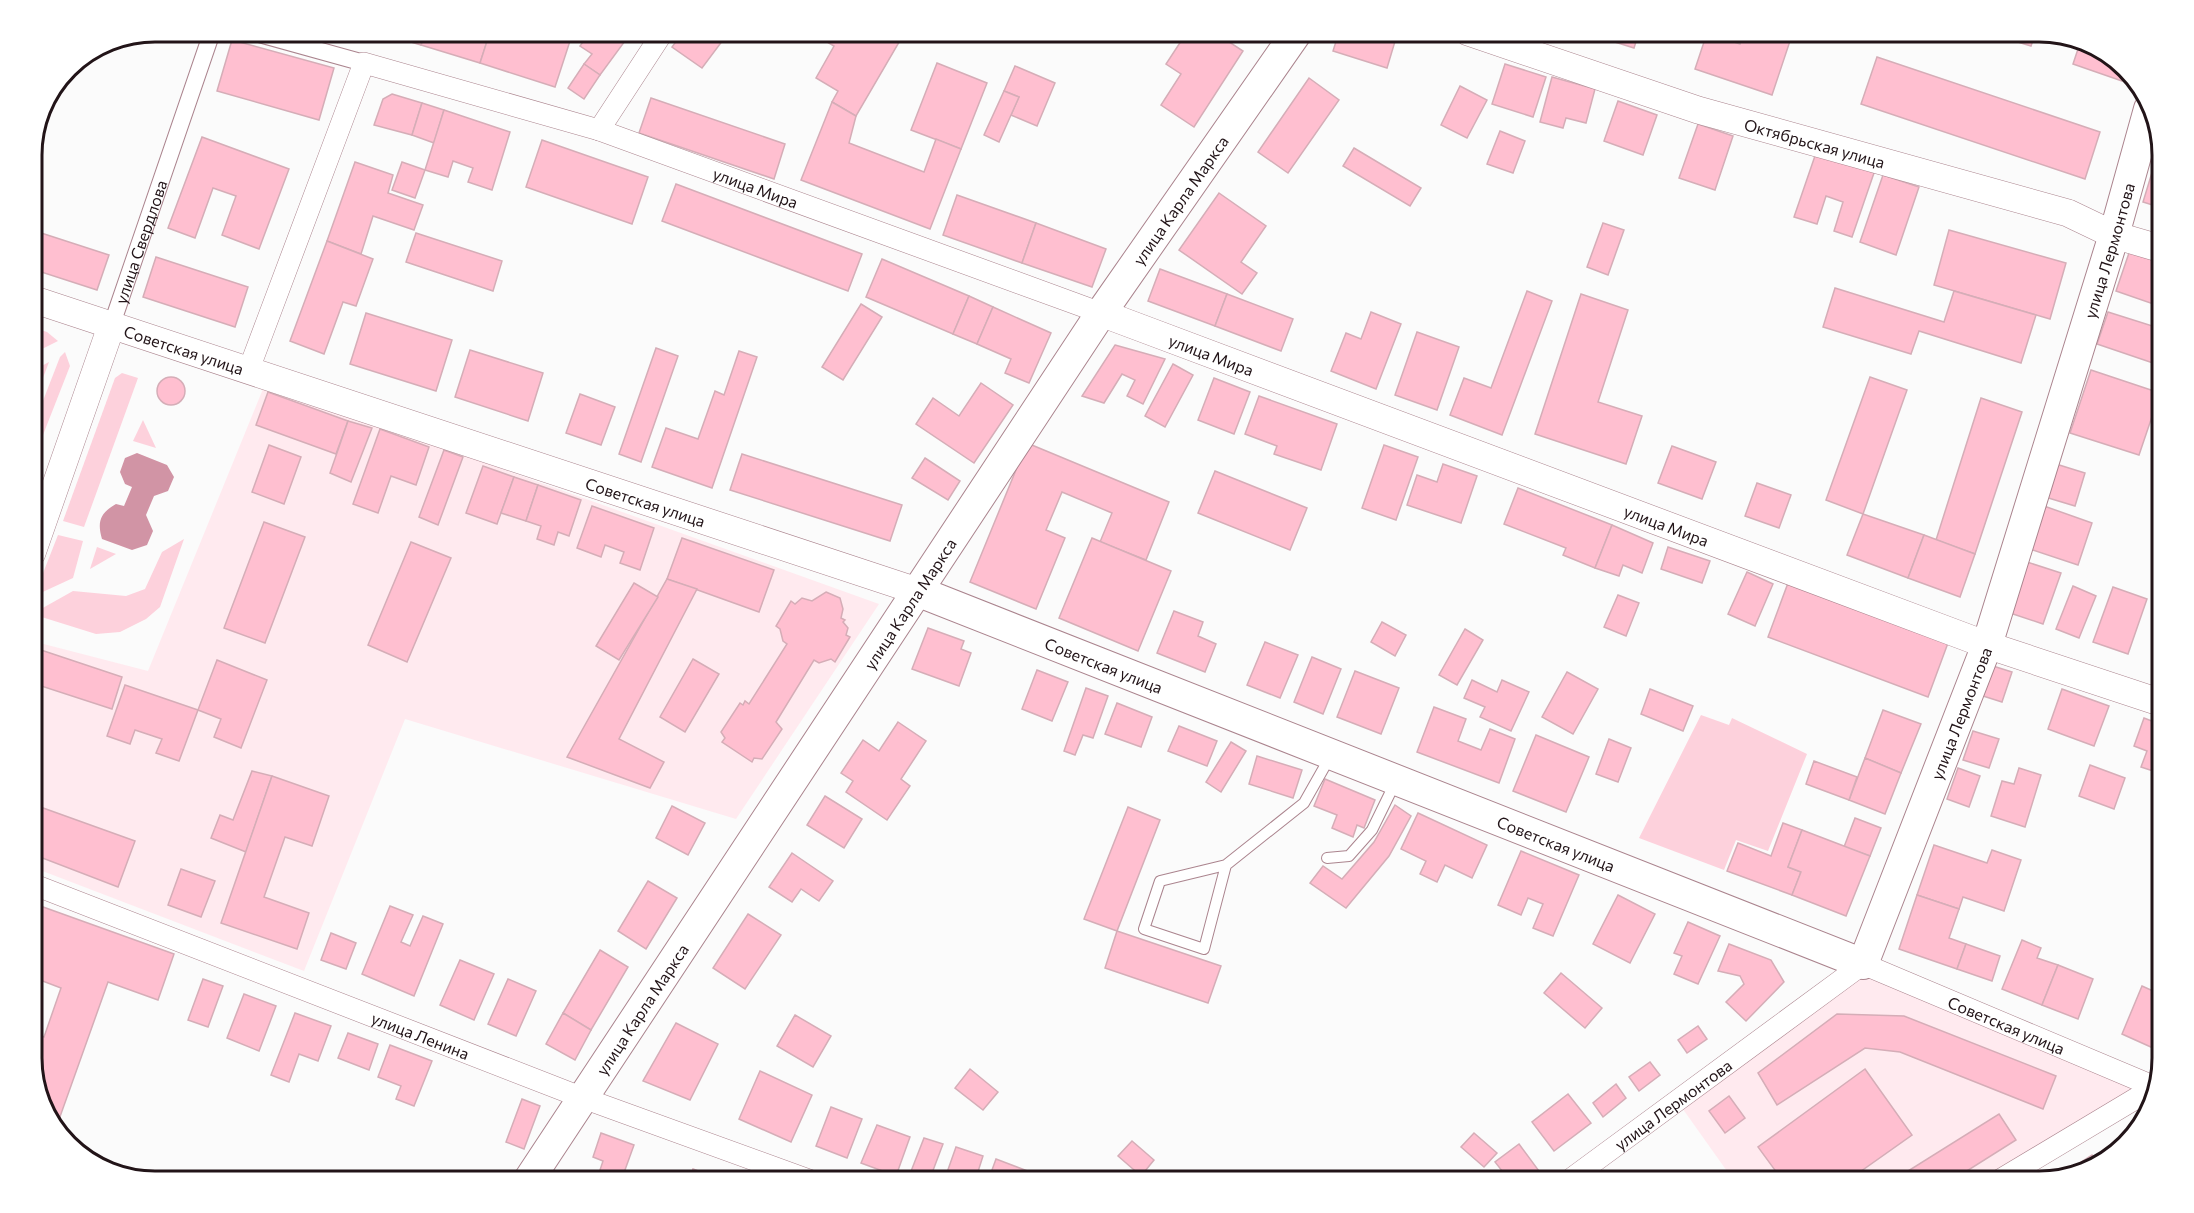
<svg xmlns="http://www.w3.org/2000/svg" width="2194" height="1213" viewBox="0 0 2194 1213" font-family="Commissioner,sans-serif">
<rect width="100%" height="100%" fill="#fbfbfb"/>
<g fill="#ffeaef">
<polygon points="265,384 879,604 736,819 405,719 304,971 32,867 32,641 148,671"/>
<polygon points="1865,970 2141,1087 1981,1181 1734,1181 1680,1105"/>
</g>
<g fill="#fdd1dc">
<polygon points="32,327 47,332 58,341 32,354"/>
<polygon points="65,352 70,366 32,463 32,429 60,357"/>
<polygon points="49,362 32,407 32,371"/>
<polygon points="122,373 138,378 84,527 63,521 115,378"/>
<polygon points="143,420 156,448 133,441"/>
<polygon points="58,535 83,541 73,578 34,596"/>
<polygon points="184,539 160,607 146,619 120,632 96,634 32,614 73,591 126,596 145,589 162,552"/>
<polygon points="97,547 116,554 90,569"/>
<polygon points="1701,715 1729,725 1732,718 1807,754 1768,851 1736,840 1724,870 1639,838"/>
</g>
<path fill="#d194a5" d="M137 453 167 465 174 477 168 491 154 496 146 515 153 531 147 545 132 550 102 539C97 522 100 513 116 504L124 506 132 487 125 484 120 472 125 458Z"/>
<g fill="#ffbfd0" stroke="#d5adb7" stroke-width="1.5">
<polygon points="378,32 426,32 421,45"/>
<polygon points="426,32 490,32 480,63 421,45"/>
<polygon points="490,32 540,32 570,41 555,87 480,63"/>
<polygon points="590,32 603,32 607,35 612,32 625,41 600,75 584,64 592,54 580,46"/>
<polygon points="612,32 631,32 625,41"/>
<polygon points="683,32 729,32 702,68 672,47"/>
<polygon points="810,32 905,32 856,116 832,102 838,91 816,78 834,46"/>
<polygon points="1187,32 1214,32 1243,51 1194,127 1161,105 1181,74 1166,64"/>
<polygon points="1339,32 1376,32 1396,38 1387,68 1333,51"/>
<polygon points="1570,32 1591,32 1589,38"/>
<polygon points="1604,32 1639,32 1634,48 1602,38"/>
<polygon points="1744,32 1793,32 1772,95 1695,69 1707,33 1740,44"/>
<polygon points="1985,32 2036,32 2031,46"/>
<polygon points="232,40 334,68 319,120 217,91"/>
<polygon points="2080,43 2100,48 2125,71 2122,81 2073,64"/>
<polygon points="1877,57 2100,132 2085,179 1861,104"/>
<polygon points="937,63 987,83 961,149 911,130"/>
<polygon points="584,64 600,75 584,99 568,88"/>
<polygon points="1505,64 1546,77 1533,117 1492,104"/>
<polygon points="1015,66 1055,83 1037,126 1011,115 1019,97 1004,91"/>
<polygon points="1552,77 1595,89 1586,123 1566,118 1563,128 1540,122"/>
<polygon points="1309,78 1339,100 1288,173 1258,152"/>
<polygon points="1460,86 1487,100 1467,138 1441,125"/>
<polygon points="1004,91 1019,97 999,142 984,135"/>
<polygon points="392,94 422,103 412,135 374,125 383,99"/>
<polygon points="651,98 785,144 774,179 639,133"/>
<polygon points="1618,101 1657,115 1643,155 1604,141"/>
<polygon points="832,102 856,116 849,143 924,172 936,139 961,149 930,229 801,180"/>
<polygon points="422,103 444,110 434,143 412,135"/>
<polygon points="444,110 510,132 492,190 468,182 473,168 453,161 448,177 425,170"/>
<polygon points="1698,124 1733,136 1715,190 1679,178"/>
<polygon points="1500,131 1525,141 1513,173 1487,164"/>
<polygon points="202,137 289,169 259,249 222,235 236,196 213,188 195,238 168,228"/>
<polygon points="542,140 648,177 632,224 526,187"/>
<polygon points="2161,143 2162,147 2162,208 2143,202"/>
<polygon points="1354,148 1421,188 1410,206 1343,166"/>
<polygon points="1817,150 1875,170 1852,237 1834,231 1843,202 1826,196 1817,224 1794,217"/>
<polygon points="355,162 393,175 388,193 423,205 414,230 373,216 361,254 327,241"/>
<polygon points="402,162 425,170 415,198 392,190"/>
<polygon points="1883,175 1919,187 1896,255 1860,242"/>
<polygon points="676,184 862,254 848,291 662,221"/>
<polygon points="1219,193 1266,226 1241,262 1257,273 1242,294 1179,250"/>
<polygon points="957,195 1036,223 1022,263 943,235"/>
<polygon points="1036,223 1106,249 1092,287 1022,263"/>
<polygon points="1603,223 1624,230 1608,275 1587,267"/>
<polygon points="32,230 109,255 97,290 32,269"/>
<polygon points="1949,230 2066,263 2050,319 1934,285"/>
<polygon points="416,233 502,261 493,291 406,262"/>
<polygon points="327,241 373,259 356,306 343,302 324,354 290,341"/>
<polygon points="2130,250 2162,261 2162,307 2116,291"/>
<polygon points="156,257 248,287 235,327 143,297"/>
<polygon points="882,259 969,296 953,334 866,297"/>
<polygon points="1160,269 1227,294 1215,326 1148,301"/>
<polygon points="1835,288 1944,322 1954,291 2036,315 2021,363 1919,331 1911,354 1823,327"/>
<polygon points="1527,291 1552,301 1502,435 1450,415 1464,378 1491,388"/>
<polygon points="1227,294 1293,319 1281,351 1215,326"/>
<polygon points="1581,294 1628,310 1598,402 1642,416 1626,464 1535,434"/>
<polygon points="969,296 993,307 977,344 953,334"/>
<polygon points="861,304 882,317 843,380 822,367"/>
<polygon points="993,307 1051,333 1029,383 1005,373 1011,359 977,344"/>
<polygon points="1371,312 1401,324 1376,389 1331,371 1346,333 1361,339"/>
<polygon points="2108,312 2162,329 2162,345 2156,364 2097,344"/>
<polygon points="366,313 452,340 436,391 350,364"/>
<polygon points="1417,332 1459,347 1437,410 1395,395"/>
<polygon points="1115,345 1165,359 1143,404 1127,396 1135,380 1122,374 1104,403 1082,396"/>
<polygon points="656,348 678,356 641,462 619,454"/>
<polygon points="470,350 543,373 528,421 455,397"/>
<polygon points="739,351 757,357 712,488 652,467 666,428 698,439 715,391 724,395"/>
<polygon points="1173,364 1193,375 1165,427 1145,416"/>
<polygon points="2091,370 2160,393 2139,455 2070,433"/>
<circle cx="171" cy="391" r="14"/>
<polygon points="1870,377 1907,390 1863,514 1826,500"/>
<polygon points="1214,378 1250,392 1234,434 1198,420"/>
<polygon points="981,383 1013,405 974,463 916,424 933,398 959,416"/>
<polygon points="268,392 348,421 336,454 256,425"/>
<polygon points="580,394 615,407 601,445 566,433"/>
<polygon points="1259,396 1337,424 1321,470 1274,454 1277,446 1245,434"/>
<polygon points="1981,398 2022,412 1975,554 1936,540"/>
<polygon points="348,421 372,428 351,482 330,473"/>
<polygon points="380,429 429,447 416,485 391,476 378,513 353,504"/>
<polygon points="1027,443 1169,502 1146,560 1100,542 1112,513 1062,492 1046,530 1065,538 1036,609 970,582"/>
<polygon points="269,445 301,457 284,504 252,492"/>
<polygon points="1384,445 1418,457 1396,520 1362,508"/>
<polygon points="1672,446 1716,462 1702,499 1658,483"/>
<polygon points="444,450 463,457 438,525 419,517"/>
<polygon points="742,454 902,505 890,541 730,490"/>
<polygon points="925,458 960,481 948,500 912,478"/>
<polygon points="1443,464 1477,476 1461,523 1407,505 1417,475 1437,482"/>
<polygon points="2056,464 2085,473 2075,506 2045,497"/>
<polygon points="483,466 514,477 497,524 466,513"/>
<polygon points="1215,471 1307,508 1290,550 1198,513"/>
<polygon points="514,477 538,485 526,521 501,513"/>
<polygon points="1757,483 1791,495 1779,528 1745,516"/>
<polygon points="538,485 581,500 569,536 558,532 554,545 537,539 541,526 526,521"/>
<polygon points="1518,488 1612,525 1595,568 1563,555 1566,548 1504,524"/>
<polygon points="592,506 654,528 640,570 620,563 624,552 605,545 601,557 577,548"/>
<polygon points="2044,506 2092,523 2078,565 2030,549"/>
<polygon points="1863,514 1924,535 1908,578 1847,555"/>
<polygon points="264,522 305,537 265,643 224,628"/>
<polygon points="1612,525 1653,543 1642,573 1623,565 1619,576 1595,568"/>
<polygon points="1924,535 1975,554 1960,597 1908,578"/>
<polygon points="682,538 774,570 759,612 667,579"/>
<polygon points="1092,538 1171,571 1138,651 1059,618"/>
<polygon points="411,542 451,558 407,662 368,645"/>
<polygon points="1668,547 1710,561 1702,583 1661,569"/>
<polygon points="2027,562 2061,573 2043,624 2010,613"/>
<polygon points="1747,572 1773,584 1755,626 1728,614"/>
<polygon points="667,579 697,589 619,739 664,762 650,788 567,757"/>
<polygon points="634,583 658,597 619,660 596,646"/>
<polygon points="1788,583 1948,643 1928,697 1768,637"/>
<polygon points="2073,586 2096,596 2079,638 2056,629"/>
<polygon points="2113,587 2147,599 2128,654 2093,642"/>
<polygon points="826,592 840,598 843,609 841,618 845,620 843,622 848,628 846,635 850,637 835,662 831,659 819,663 814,660 776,722 782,729 762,759 754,758 752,762 722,742 725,738 721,732 740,703 743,705 745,701 749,704 787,644 783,641 780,629 776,626 791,601 795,604 802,598 812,601"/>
<polygon points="1618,595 1639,603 1626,636 1604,627"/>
<polygon points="1174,611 1203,622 1198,636 1216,644 1205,672 1157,653"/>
<polygon points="1382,622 1406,635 1395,656 1371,642"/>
<polygon points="928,628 964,641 961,649 971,653 959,686 912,669"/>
<polygon points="1465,629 1483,640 1457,685 1439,675"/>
<polygon points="1265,642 1298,655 1280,698 1247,685"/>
<polygon points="32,647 122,677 112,709 32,683"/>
<polygon points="1312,657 1341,669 1323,714 1294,702"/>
<polygon points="693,659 719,674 685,732 660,717"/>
<polygon points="217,660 267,680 241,748 214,737 221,719 198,710"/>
<polygon points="1993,666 2012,672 2002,702 1983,696"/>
<polygon points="1037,670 1068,682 1052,721 1022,709"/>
<polygon points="1355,671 1399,688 1381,734 1337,717"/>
<polygon points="1567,672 1598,689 1573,734 1542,717"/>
<polygon points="1472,680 1497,692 1502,680 1529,692 1511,731 1480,717 1485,707 1464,698"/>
<polygon points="125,685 198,710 179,761 156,753 162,739 135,730 130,744 107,736"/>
<polygon points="1086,688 1108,696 1093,738 1083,735 1075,755 1064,751"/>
<polygon points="1650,689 1693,706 1683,731 1641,714"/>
<polygon points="2062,689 2109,706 2094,746 2048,729"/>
<polygon points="1117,703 1152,717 1141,747 1105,734"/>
<polygon points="1434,707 1466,719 1458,741 1481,750 1490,729 1515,739 1499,783 1417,752"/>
<polygon points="1883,710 1921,724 1901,773 1865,758"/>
<polygon points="2144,718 2162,725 2162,774 2141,767 2147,751 2134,746"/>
<polygon points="898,722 926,741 901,779 910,786 887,820 846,792 853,781 841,773 863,740 879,751"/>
<polygon points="1179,726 1217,741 1207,766 1168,751"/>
<polygon points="1973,731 1999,739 1989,768 1963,760"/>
<polygon points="1536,735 1589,757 1566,812 1513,791"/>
<polygon points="1609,739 1631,748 1618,782 1596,774"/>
<polygon points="1231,742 1246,751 1221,792 1206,782"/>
<polygon points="1257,756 1302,770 1293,798 1249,784"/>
<polygon points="1865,758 1901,773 1885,814 1849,800"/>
<polygon points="1814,761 1857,777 1849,800 1806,784"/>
<polygon points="2090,765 2125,778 2114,809 2079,796"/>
<polygon points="1958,768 1980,776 1969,807 1947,799"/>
<polygon points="2019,768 2041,775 2025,827 1991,816 2002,781 2014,784"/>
<polygon points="252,771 272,776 246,852 211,838 220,815 233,820"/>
<polygon points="272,776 329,796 312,846 285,837 264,897 309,913 297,949 221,923"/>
<polygon points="1325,779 1375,800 1364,828 1357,825 1353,837 1332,828 1337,815 1314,806"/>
<polygon points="825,796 862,819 844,848 807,825"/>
<polygon points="32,804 135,841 118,887 32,854"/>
<polygon points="1395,805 1411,816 1389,856 1346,908 1310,883 1323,866 1342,879 1374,842"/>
<polygon points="672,806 705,823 688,855 656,838"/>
<polygon points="1128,807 1160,820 1117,931 1084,919"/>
<polygon points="1418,813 1487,845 1472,878 1445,865 1437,882 1420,874 1426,861 1401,849"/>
<polygon points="1855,818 1881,828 1870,856 1844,847"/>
<polygon points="1783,823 1802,830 1788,867 1801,872 1792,895 1727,871 1738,843 1771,856"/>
<polygon points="1802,830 1870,856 1846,916 1792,895 1801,872 1788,867"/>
<polygon points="1934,845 1987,863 1992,850 2021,860 2004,911 1963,897 1959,909 1917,895"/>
<polygon points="1521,851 1579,875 1553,936 1533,928 1543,904 1528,898 1521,915 1498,905"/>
<polygon points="792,853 833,881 819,901 801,889 792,902 769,887"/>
<polygon points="181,869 215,881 201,917 168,905"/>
<polygon points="648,881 677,898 646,949 618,931"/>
<polygon points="1618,895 1655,914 1630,963 1593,944"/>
<polygon points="1917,895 1959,909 1949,938 1966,944 1957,969 1899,949"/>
<polygon points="32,903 174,954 158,1000 108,982 56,1128 48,1120 32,1066 32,1032 44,1037 61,988 32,977"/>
<polygon points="390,906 413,915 401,942 410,946 423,916 443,924 414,996 362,974"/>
<polygon points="748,914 781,935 745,989 713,968"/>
<polygon points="1688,922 1720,936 1698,984 1674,974 1682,956 1674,953"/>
<polygon points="1117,931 1221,966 1208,1003 1105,968"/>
<polygon points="331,933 356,943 346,969 321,960"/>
<polygon points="2022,940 2041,948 2037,958 2058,965 2042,1005 2002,989"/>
<polygon points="1729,944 1771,960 1784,982 1746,1021 1726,1002 1744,984 1740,976 1718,971"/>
<polygon points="1966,944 2000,956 1992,981 1957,969"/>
<polygon points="600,950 628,967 591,1030 563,1013"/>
<polygon points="460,960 494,974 474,1020 440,1005"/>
<polygon points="2058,965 2093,979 2078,1019 2042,1005"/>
<polygon points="1561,973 1602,1008 1585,1028 1544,993"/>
<polygon points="203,979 223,986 208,1027 188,1020"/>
<polygon points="508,979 536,991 516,1036 488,1024"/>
<polygon points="2142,986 2162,995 2162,1052 2122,1034"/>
<polygon points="244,994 276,1006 259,1051 227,1038"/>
<polygon points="295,1013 331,1026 318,1061 299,1054 289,1082 271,1075"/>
<polygon points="563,1013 591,1030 575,1060 546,1044"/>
<polygon points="1837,1014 1904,1016 2056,1076 2043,1109 1900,1052 1865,1048 1777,1105 1758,1073"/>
<polygon points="795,1015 831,1036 813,1067 777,1046"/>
<polygon points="676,1023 718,1044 690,1100 643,1081"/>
<polygon points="1698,1026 1707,1039 1687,1053 1678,1040"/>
<polygon points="348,1033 378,1044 369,1070 338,1058"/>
<polygon points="390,1045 432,1061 414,1106 396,1099 401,1086 378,1077"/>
<polygon points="1650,1062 1660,1075 1639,1091 1629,1077"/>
<polygon points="970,1069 998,1092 983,1110 955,1088"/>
<polygon points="1865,1069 1912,1135 1847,1181 1783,1181 1758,1147"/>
<polygon points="760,1071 812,1095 791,1142 739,1119"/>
<polygon points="1616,1084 1626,1098 1603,1117 1593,1103"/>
<polygon points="1568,1094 1591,1123 1554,1151 1532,1122"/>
<polygon points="1729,1096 1745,1118 1725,1133 1709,1111"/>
<polygon points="522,1099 540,1106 524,1149 506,1142"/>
<polygon points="831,1107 862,1119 847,1158 816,1146"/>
<polygon points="1999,1114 2016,1140 1951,1181 1892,1181"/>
<polygon points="877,1125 910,1137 896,1176 861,1163"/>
<polygon points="2141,1125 2124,1142 2121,1137"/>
<polygon points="601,1133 634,1145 621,1181 599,1173 603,1161 593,1157"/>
<polygon points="1474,1133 1497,1153 1484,1167 1461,1147"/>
<polygon points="924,1138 943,1144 929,1181 914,1181 908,1179"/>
<polygon points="1132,1141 1154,1160 1141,1176 1118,1156"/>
<polygon points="1519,1144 1539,1171 1525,1181 1510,1181 1495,1162"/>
<polygon points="956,1147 983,1156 975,1181 944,1181"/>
<polygon points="2092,1155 2098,1166 2058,1177"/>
<polygon points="996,1159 1030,1172 1027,1181 988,1181"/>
<polygon points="693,1169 717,1178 716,1181 688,1181"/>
<polygon points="1484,1173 1491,1181 1474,1181"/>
<polygon points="1045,1174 1066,1181 1042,1181"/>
<polygon points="1617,1175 1622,1181 1607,1181"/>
</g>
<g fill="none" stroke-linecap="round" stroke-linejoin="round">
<defs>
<g id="service">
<polyline points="1327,858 1349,856 1372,830 1395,783"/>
<polyline points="1226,865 1204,949 1144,929 1160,881 1226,865 1304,803 1330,757"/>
</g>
<g id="pedestrian">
<polyline points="252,32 364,63"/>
<path id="s1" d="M112 324 212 32"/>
</g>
<g id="minor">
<polyline points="599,130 663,32"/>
<path id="s2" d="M249 369 364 63 599 130 1101 313"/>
<path id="s3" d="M32 884 583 1098 812 1181"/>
<path id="s4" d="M1568 1181 1863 964 2155 1087"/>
<polyline points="1998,1181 2155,1087"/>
</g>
<g id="tertiary">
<path id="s5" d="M1468 32 1698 110 2068 213 2114 235 2162 249"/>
<path id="s6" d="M32 299 917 591"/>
<path id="s7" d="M1101 313 1987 645 2162 703"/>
<polyline points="32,553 112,324"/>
</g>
<g id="secondary">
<path id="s8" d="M917 591 1863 964 1987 645 2114 235 2149 109"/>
<path id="s9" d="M528 1181 1101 313 1297 32"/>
</g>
</defs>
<use href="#service" stroke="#ab848e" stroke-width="12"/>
<use href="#pedestrian" stroke="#ab848e" stroke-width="18"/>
<use href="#minor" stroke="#ab848e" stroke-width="22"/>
<use href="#tertiary" stroke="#ab848e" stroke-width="28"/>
<use href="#secondary" stroke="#ab848e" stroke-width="32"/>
<use href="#service" stroke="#fff" stroke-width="10"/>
<use href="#pedestrian" stroke="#fff" stroke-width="16"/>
<use href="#minor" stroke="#fff" stroke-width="21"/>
<use href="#tertiary" stroke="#fff" stroke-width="27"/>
<use href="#secondary" stroke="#fff" stroke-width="30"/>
</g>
<g text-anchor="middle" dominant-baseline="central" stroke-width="4.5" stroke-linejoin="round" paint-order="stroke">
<g font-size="16" fill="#221418" stroke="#fff">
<text stroke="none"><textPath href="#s5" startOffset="364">Октябрьская улица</textPath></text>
<text stroke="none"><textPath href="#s2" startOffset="738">улица Мира</textPath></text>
<text stroke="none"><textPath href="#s9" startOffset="1178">улица Карла Маркса</textPath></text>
<text stroke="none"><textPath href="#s1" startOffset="87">улица Свердлова</textPath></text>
<text stroke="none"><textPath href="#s8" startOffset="1772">улица Лермонтова</textPath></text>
<text stroke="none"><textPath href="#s6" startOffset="160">Советская улица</textPath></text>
<text stroke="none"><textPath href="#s7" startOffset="118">улица Мира</textPath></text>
<text stroke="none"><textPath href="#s6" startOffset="646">Советская улица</textPath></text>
<text stroke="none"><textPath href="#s7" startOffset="604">улица Мира</textPath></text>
<text stroke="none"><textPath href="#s9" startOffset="692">улица Карла Маркса</textPath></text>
<text stroke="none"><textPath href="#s8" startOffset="201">Советская улица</textPath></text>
<text stroke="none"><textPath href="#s8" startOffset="1286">улица Лермонтова</textPath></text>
<text stroke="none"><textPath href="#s8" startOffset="687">Советская улица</textPath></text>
<text stroke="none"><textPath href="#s9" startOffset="206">улица Карла Маркса</textPath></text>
<text stroke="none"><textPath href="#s4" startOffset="522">Советская улица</textPath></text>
<text stroke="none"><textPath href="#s3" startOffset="417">улица Ленина</textPath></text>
<text stroke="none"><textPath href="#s4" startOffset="130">улица Лермонтова</textPath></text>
</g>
</g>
<path d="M0 0H2194V1213H0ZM155 42H2039A113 113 0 0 1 2152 155V1058A113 113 0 0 1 2039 1171H155A113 113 0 0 1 42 1058V155A113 113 0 0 1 155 42Z" fill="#fff" fill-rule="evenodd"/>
<path fill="none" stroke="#221418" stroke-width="3" d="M155 42H2039A113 113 0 0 1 2152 155V1058A113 113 0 0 1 2039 1171H155A113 113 0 0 1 42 1058V155A113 113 0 0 1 155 42Z"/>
</svg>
